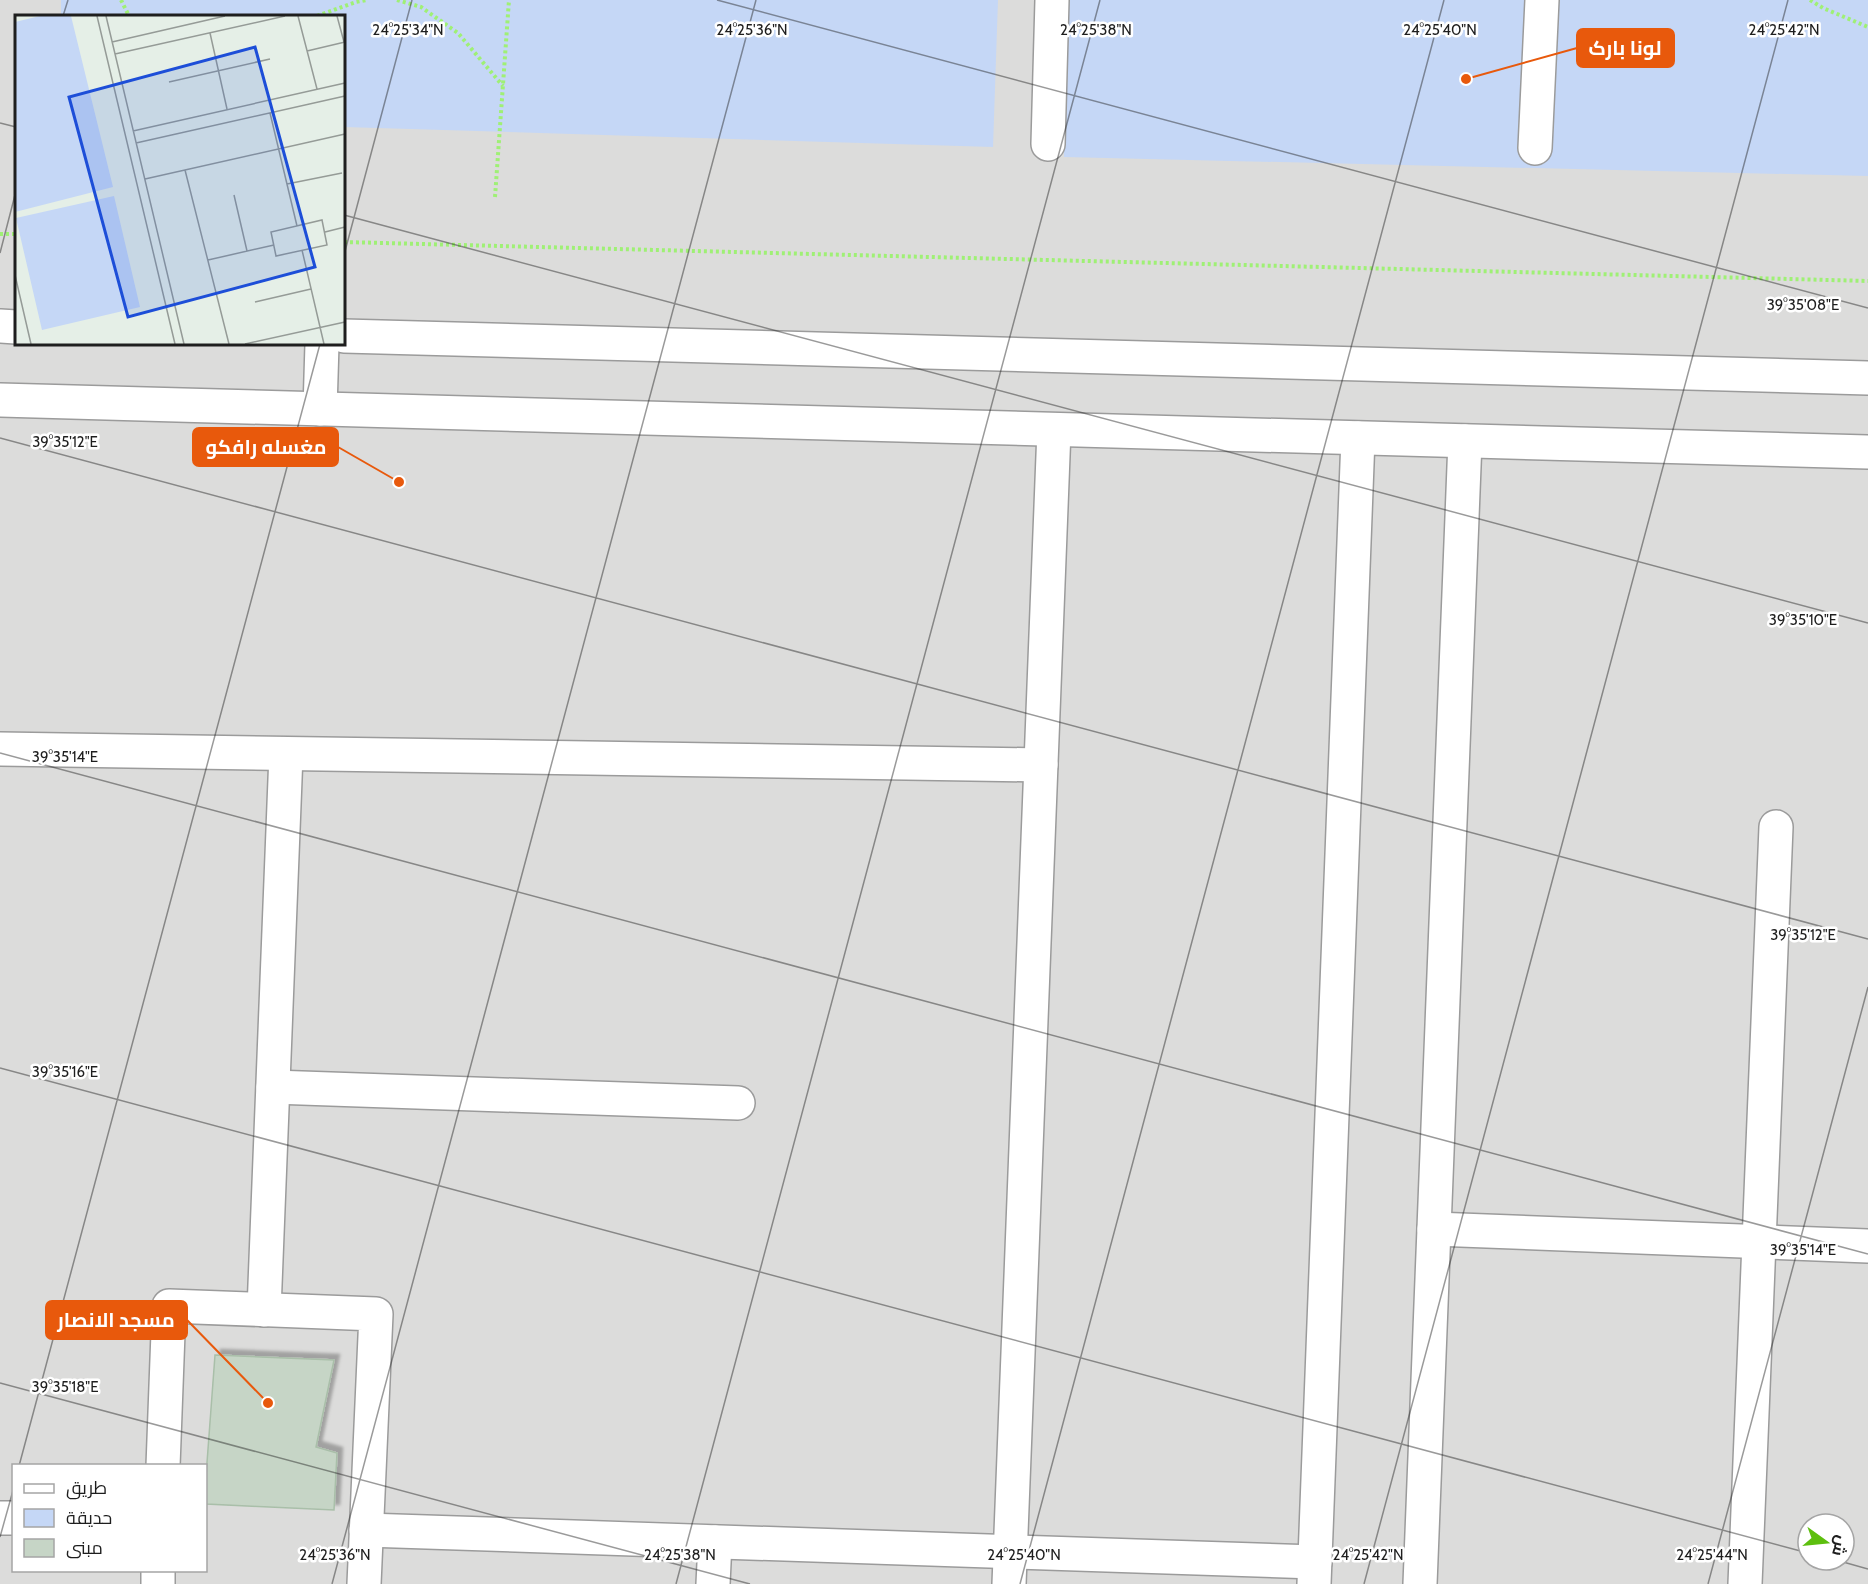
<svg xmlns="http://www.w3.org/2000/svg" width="1868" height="1584" viewBox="0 0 1868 1584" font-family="Cabin,Cairo,sans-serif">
<defs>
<filter id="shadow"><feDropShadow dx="5.5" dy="-5.5" stdDeviation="1.5" flood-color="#0004"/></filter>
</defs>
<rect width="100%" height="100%" fill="#e5efe7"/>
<path fill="#dcdcdb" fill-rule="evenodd" d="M0 0H1868V1584H0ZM16 16H344V344H16ZM14 1466H206V1570H14ZM1808 1524H1844V1560H1808Z"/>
<g fill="#c5d7f6">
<polygon points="61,0 998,0 993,147 344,127 344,16 61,16"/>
<polygon points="1065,0 1868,0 1868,176 1064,157"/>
</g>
<polygon fill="#c6d5c6" stroke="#a9bfa9" stroke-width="1.5" filter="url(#shadow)" points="215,1355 334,1360 316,1447 337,1453 334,1510 206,1504 206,1476"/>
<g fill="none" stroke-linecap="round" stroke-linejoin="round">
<defs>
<g id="minor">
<polyline points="1048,144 1052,0"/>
<polyline points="1535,148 1542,0"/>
<polyline points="0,326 16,327"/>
<polyline points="344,336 1868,378"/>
<polyline points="0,400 1868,452"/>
<polyline points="320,409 322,344"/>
<polyline points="0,749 1041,765"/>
<polyline points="273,1087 738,1103"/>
<polyline points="1434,1229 1868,1246"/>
<polyline points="264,1310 286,754"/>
<polyline points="163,1466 169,1306 376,1314 364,1584"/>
<polyline points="0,1518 14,1518"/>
<polyline points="366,1530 1315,1562"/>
<polyline points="158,1584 158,1570"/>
<polyline points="713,1584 715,1542"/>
<polyline points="1009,1584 1054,430"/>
<polyline points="1314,1584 1358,438"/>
<polyline points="1420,1584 1465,441"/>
<polyline points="1745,1584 1776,827"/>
</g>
</defs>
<use href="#minor" stroke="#9b9b9b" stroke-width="36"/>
<g stroke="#9ff075" stroke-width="4" stroke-dasharray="3 3" stroke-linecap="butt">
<polyline points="121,0 129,16"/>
<polyline points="397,0 421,7 458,33 503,86"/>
<polyline points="1810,0 1823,8 1868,27"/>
<polyline points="317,16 356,2 367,0"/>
<polyline points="495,197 509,0"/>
<polyline points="0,234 16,234"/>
<polyline points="344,242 1868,281"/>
</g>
<use href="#minor" stroke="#fff" stroke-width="33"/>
</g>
<path fill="none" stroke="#1e1e1e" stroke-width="1.5" stroke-opacity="0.45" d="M717 0 1868 308M63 16 68 0M0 123 16 127M344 215 1868 623M0 253 16 191M344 255 412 0M0 438 1868 939M0 753 1868 1254M0 1068 1808 1553M0 1383 750 1584M19 1466 320 344M0 1537 14 1487M1836 1560 1868 1569M332 1584 756 0M676 1584 1100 0M1020 1584 1444 0M1364 1584 1788 0M1708 1584 1868 987"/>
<g transform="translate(15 15)">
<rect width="330" height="330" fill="#e5efe7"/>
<path d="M25 1H56L98 172 0 197V7ZM99 181 125 292 27 315 1 203Z" fill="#c5d7f6"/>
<path fill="none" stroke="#959b97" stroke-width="1.5" d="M82 1 160 329M91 1 169 329M283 1 302 74M322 1 329 27M195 18 212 94M97 27 210 1M292 36 330 27M100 39 270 1M154 67 255 44M255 98 282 211M118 116 330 68M121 128 330 81M170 155 214 329M130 164 330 119M272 169 327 158M219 180 232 236M307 205 312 230 261 241 256 217ZM310 217 330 212M287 235 309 329M193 245 259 230M0 260 16 329M240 287 296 274M230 329 330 307"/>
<path fill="#1d4ed8" fill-opacity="0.15" stroke="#1d4ed8" stroke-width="3" d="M240 32 300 252 113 302 54 82Z"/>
<rect width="330" height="330" fill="none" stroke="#1e1e1e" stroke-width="3"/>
</g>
<g font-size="15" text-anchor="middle" fill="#1e1e1e" stroke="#fff" stroke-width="5" stroke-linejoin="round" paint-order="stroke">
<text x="752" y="35">24°25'36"N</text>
<text x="1096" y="35">24°25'38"N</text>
<text x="1440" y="35">24°25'40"N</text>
<text x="408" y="35">24°25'34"N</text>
<text x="1784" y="35">24°25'42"N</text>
<text x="1803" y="310">39°35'08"E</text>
<text x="65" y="447">39°35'12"E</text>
<text x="1803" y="625">39°35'10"E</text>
<text x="65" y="762">39°35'14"E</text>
<text x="1803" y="940">39°35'12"E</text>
<text x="65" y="1077">39°35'16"E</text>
<text x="1803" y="1255">39°35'14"E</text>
<text x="65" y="1392">39°35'18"E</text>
<text x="335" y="1560">24°25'36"N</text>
<text x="680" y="1560">24°25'38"N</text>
<text x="1024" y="1560">24°25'40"N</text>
<text x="1368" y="1560">24°25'42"N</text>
<text x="1712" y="1560">24°25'44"N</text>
</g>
<path fill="none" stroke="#e8590c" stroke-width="2" d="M1466 79L1577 48M399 482L338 447M268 1403L187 1320"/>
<g fill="#e8590c" stroke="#fff" stroke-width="2">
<circle cx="1466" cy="79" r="6"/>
<circle cx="399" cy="482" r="6"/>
<circle cx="268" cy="1403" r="6"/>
</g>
<g fill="#e8590c" stroke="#e8590c" stroke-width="2">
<rect x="1577" y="29" width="97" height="38" rx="6"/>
<rect x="193" y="428" width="145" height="38" rx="6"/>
<rect x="46" y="1301" width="141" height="38" rx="6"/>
</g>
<g font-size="20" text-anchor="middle" font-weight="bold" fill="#fff">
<text x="1625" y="55">لونا بارک</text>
<text x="266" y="454">مغسله رافكو</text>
<text x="116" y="1327">مسجد الانصار</text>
</g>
<rect x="12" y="1464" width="195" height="108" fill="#ffffff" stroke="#a5a5a5" stroke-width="1.5"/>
<rect x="24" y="1484" width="30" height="9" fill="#ffffff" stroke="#a5a5a5" stroke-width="1.5"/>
<text x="66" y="1494" font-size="18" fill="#1e1e1e">طريق</text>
<rect x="24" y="1509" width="30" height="18" fill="#c5d7f6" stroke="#a5a5a5" stroke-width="1.5"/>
<text x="66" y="1524" font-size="18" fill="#1e1e1e">حديقة</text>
<rect x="24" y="1539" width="30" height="18" fill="#c6d5c6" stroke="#a5a5a5" stroke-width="1.5"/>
<text x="66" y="1554" font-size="18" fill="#1e1e1e">مبنى</text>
<g transform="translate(1826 1542) rotate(105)"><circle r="28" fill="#ffffff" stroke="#a5a5a5" stroke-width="1.5"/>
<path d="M0-4.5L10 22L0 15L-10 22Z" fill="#5dbf0e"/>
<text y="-9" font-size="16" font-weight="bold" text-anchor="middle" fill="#1e1e1e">ش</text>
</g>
</svg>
